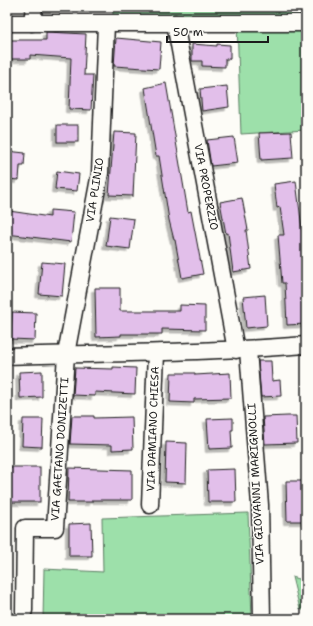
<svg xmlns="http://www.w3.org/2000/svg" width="313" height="626" viewBox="0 0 313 626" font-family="'Shantell Sans',sans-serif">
<defs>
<filter id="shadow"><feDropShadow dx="-3.5" dy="3.5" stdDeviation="0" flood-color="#0004"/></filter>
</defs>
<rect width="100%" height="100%" fill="#fdfcf7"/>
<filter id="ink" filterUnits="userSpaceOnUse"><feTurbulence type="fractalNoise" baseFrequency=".025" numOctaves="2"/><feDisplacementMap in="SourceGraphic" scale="8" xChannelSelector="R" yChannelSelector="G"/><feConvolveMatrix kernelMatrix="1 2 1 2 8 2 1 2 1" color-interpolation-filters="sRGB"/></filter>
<g filter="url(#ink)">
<g fill="#9de0aa" stroke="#5c7e63">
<polygon points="113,7 306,7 306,19 113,15"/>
<polygon points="237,23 306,23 306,130 241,134"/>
<polygon points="248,513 252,619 43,619 44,569 103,572 102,518"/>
<polygon points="292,577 306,581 306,611 300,609"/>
</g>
<g fill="#e2bfea" stroke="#1c1c1c" filter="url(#shadow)">
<polygon points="46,32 86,34 84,75 93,75 91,110 69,109 71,58 30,55 30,59 10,59 10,40 46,40"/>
<polygon points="116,38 161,42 159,69 114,66"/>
<polygon points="192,44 217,46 217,44 230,45 230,59 225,59 225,67 202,66 202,61 192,61"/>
<polygon points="166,83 188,212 191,211 203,274 182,278 175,240 174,240 169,220 159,156 156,156 145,88"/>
<polygon points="227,86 229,107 202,111 200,89"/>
<rect x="57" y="125" width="21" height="17"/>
<polygon points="114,132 136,133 133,196 109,195"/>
<polygon points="291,132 293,158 261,160 259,133"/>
<polygon points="234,137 238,163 211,166 207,140"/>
<polygon points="7,151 25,153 24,166 20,166 19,180 7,179"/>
<polygon points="57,171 79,174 77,191 55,189"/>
<polygon points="296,181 306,260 306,324 287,325 285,283 282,283 278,235 284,235 280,207 277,208 274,184"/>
<polygon points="242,198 248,230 246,230 251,269 233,272 228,233 226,234 220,202"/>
<polygon points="50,210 74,212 71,242 7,234 9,211 50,217"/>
<polygon points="110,216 134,219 130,249 106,246"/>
<polygon points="42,262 65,264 62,296 39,294"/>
<polygon points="95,288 120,288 120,311 180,311 180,305 205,306 205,330 162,329 162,334 121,334 121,336 96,337"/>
<polygon points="265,295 267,326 246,328 243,297"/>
<polygon points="12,312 36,313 35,340 11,339"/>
<polygon points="258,361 271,361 272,381 280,380 281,396 261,397"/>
<polygon points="113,367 136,368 135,394 95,392 95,396 73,395 75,368 113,369"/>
<polygon points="42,371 42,397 20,398 19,372"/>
<polygon points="171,373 195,373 195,375 230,373 231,398 194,399 194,403 170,402"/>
<polygon points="72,416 94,416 94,418 132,417 133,449 112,450 112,445 70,444"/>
<polygon points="288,416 296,416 297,443 265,444 263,417"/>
<polygon points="233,418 233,430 231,430 232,448 209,449 207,419"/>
<polygon points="23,419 43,419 42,447 22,446"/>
<polygon points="166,442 187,443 186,483 165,482"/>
<rect x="8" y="467" width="32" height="35"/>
<polygon points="69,468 132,470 132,500 92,500 92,502 68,502"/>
<polygon points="235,469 236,502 208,502 207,470"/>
<polygon points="286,481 306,481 306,521 287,521"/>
<polygon points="91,523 92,556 69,556 69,524"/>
</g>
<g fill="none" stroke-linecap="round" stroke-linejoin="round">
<defs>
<g id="minor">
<polyline points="7,23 306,23"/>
<polyline points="32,23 34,7"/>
<polyline points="175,23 236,350"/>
<polyline points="248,350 260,505 262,619"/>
<path d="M7 356C107 353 206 353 306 345"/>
<polyline points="150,505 156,353"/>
<polyline points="24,611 25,528 55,528 66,354 100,173 106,24"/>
</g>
</defs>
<use href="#minor" stroke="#1c1c1c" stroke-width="19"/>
<use href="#minor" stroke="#fdfcf7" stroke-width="16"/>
</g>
</g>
<g text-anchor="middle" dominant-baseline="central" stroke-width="3" stroke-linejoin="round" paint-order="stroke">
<g font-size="11" fill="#1c1c1c" stroke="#fdfcf7">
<text transform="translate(206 187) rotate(79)">VIA PROPERZIO</text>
<text transform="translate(95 190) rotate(-81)">VIA PLINIO</text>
<text transform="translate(153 429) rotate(-88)">VIA DAMIANO CHIESA</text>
<text transform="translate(60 449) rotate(-86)">VIA GAETANO DONIZETTI</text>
<text transform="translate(256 484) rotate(-93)">VIA GIOVANNI MARIGNOLLI</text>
</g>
</g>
<rect width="313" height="626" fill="none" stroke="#fdfcf7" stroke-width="24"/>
<rect x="12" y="12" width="289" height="602" fill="none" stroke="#1c1c1c" stroke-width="1.5" filter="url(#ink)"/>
<path d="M167 36v6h101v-6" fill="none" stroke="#1c1c1c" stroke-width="2"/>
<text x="173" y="36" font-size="12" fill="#1c1c1c" stroke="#fdfcf7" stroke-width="3" paint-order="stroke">50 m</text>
</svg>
